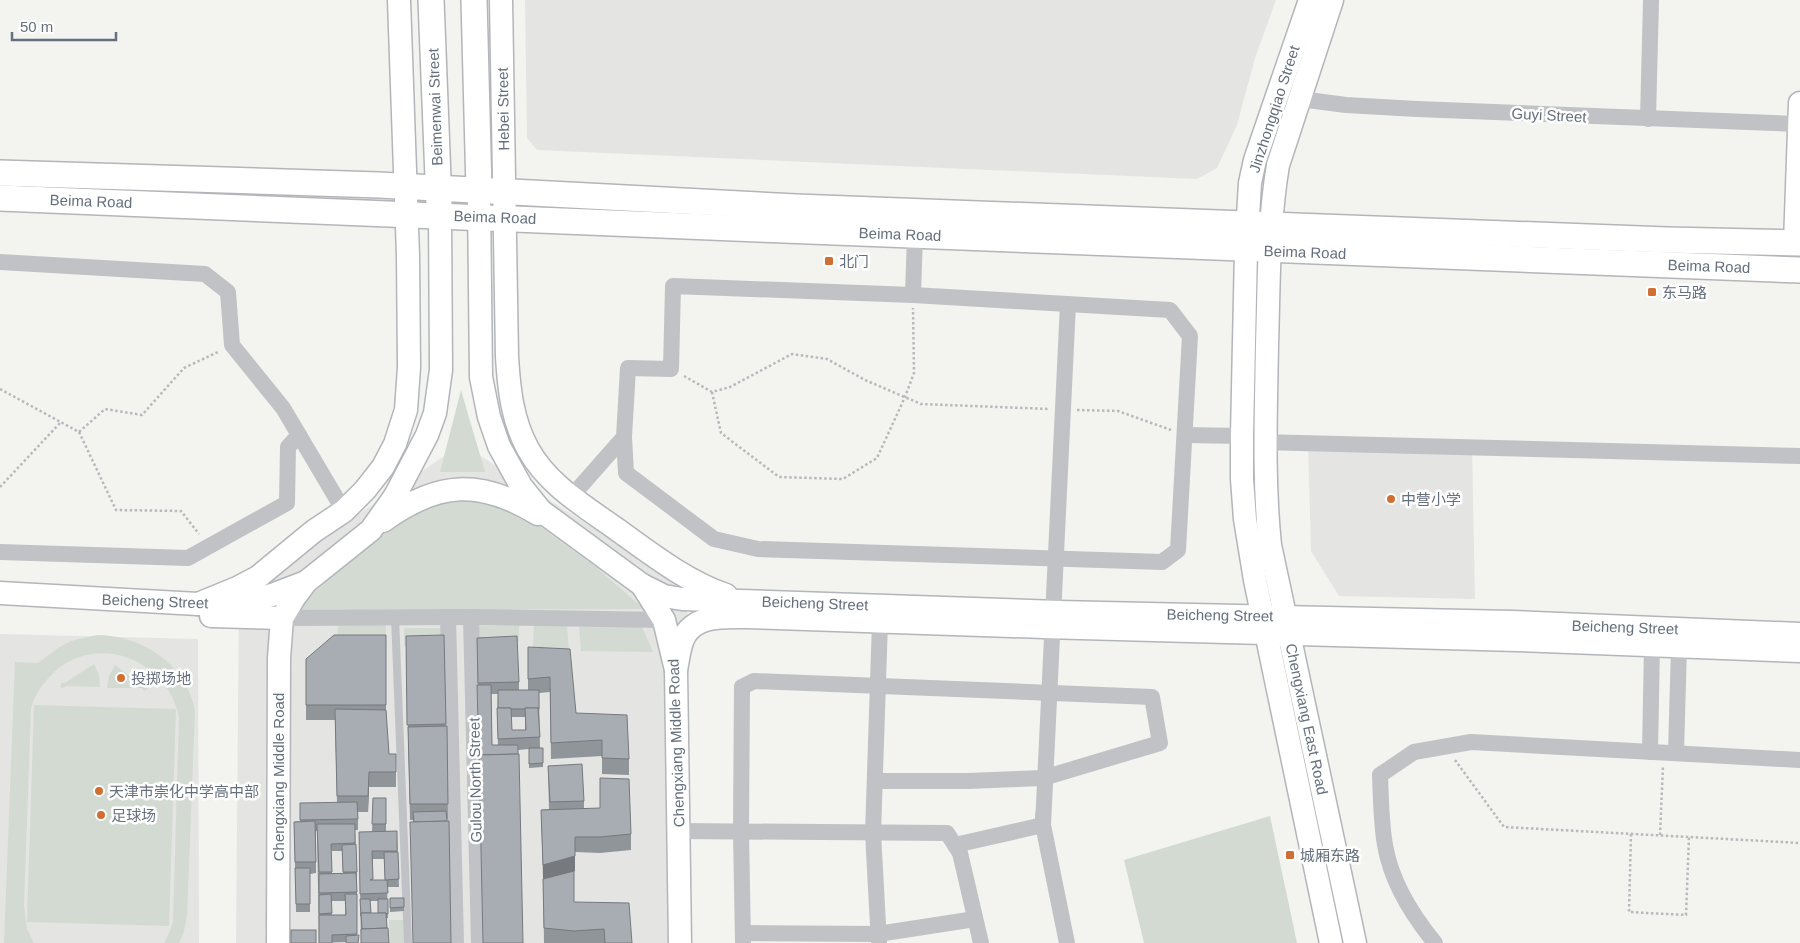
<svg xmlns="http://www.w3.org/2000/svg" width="1800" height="943" viewBox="0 0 1800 943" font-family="Arial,'Noto Sans SC',sans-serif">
<rect width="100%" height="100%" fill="#f3f3f0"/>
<g fill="#e4e4e3">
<polygon points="525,0 1276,0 1255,58 1237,125 1217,168 1197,179 537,150 527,138"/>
<polygon points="1308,442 1472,447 1475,599 1339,596 1311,551"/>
<polygon points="462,444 687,588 691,943 236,943 239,595"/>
<polygon points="0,634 198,639 199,943 0,943"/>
</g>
<g fill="#d3dad2">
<polygon points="461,390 485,472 440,472"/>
<polygon points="477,499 531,520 597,568 644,609 294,610 374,541 405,520 438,501"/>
<polygon points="386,623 386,645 337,646 338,624"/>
<polygon points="519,625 519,641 479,643 478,626"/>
<polygon points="534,626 567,626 569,651 533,650"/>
<polygon points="579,627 642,627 653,652 581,651"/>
<polygon points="404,628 443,628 444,646 404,646"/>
<path d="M97 635C142 635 187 665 195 711L187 915 184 931 179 943H164L170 931 173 921 179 717C166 654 87 630 46 681 39 689 34 697 31 708L24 905 27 929 34 943H4L15 662 38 663 58 648 71 641Z"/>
<polygon points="94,664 99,675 100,687 66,686 63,688 60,687 61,683 65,683"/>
<polygon points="115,665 143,686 147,686 148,689 144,691 142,688 107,688 109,676"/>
<polygon points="34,705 176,709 169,926 27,922"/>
<polygon points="1270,816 1297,943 1144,943 1124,860"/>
<polygon points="389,920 404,920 404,943 390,943"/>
</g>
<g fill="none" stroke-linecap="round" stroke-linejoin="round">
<defs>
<g id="secondary">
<path d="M501 0 507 357C509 389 512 420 528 449 547 484 584 506 615 528 650 553 685 581 726 595"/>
<polyline points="1310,0 1255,160 1250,183 1246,250 1242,436 1242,479 1245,519 1255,580 1331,943"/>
<path d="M1332 0 1278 165C1268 224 1269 285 1267 344 1266 411 1263 478 1270 545L1355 943"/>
<polyline points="479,198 481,377 489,417 499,446 521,486 541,511 642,585 664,620 676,670 680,943"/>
<polyline points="1795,243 1800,103"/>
<path d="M383 521C438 481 480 479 538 514"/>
<polyline points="642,585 664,596 682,599 1058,612 1512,622 1800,634"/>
<polyline points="0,593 198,604 231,603 253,600 272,595 306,582"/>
<polyline points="198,604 237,588 258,577 314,531 344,511 365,490 383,467 395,444 406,410 409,367 408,256 399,0"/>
<polyline points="211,616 282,618"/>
<path d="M676 670C678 660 679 649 683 639 694 614 725 617 747 617L1044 627 1517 640 1800 651"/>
<polyline points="278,943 279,658 282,618 294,598 306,582 371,530 395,496 427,435 435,413 441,370 440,214"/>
</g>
<g id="primary">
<polyline points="431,0 439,204"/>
<polyline points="474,0 479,190"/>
<polyline points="0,173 379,185 796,207 1667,240 1800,243"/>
<path d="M0 198C600 220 1200 251 1800 270"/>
</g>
</defs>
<use href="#secondary" stroke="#b2b5ba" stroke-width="25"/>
<use href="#primary" stroke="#b3b5b9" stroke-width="28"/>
<g stroke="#b7b9bc" stroke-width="2.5" stroke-dasharray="2.5 2.5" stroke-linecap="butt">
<polyline points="684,376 712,392 730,387 792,354 827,359 865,380 921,404 1049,409"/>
<polyline points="0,389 79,432 105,409 142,415 184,368 220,351"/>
<polyline points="712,392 721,433 779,477 843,479 877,458 905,397 914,373 913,308"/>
<polyline points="1077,410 1118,411 1171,430"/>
<polyline points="79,432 116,510 181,511 199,534"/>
<polyline points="0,487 60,423"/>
<polyline points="1455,760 1504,827 1800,843"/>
<polyline points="1631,834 1629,912 1686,915 1689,837"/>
<polyline points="1660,835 1663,766"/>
</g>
<polyline stroke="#c0c2c5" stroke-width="8" points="395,617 408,943"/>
<g stroke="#c0c2c5" stroke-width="16">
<polyline points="1300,99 1346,105 1417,109 1799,124"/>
<polyline points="1648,119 1651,0"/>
<polyline points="0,262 205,274 228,292 232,345 283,408 344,511"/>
<polyline points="913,295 915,235"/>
<polyline points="1185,435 1242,436"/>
<polyline points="1265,442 1800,456"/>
<polyline points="571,497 624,437 628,368 671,369 673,286 913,295 1170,310 1190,336 1178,550 1162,562 758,549 714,539 626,473 624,437"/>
<polyline points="0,552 188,558 287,503 288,447 299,435"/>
<polyline points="448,617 456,943"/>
<polyline points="471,617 479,943"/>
<polyline points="282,618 471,617 664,620"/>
<polyline points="1650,752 1652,646"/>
<polyline points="1676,753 1679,647"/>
<polyline points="1043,815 1043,825 1067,943"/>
<polyline points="678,831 947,833 960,853 981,943"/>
<polyline points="955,845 1043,825 1068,304"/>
<polyline points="743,933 878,934 975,919"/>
<polyline points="743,943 741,831 742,687 754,681 1152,697 1160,743 1043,778 968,781 875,781"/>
<polyline points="879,943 873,833 880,622"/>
<path d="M1435 943C1412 915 1391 881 1385 845 1381 822 1381 798 1380 775L1414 752 1471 742 1800 760"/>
</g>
<use href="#secondary" stroke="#fff" stroke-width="22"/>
<use href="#primary" stroke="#fff" stroke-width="25"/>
</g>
<g fill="#90959a" fill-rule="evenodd">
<path d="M386 635V710L389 754H396V787H369L368 812H358V830H355L357 872V935L346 942 319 943 317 831H316V873L310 874V912H296L294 822 300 821V803H337L335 720H306V659ZM331 851H342L343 873H332ZM331 901H345V915H332Z"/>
<polygon points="444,635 448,819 413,822 413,820 410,820 406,652"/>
<path d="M477 638 519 682V690H528V647L576 713 629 759V775L602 774V756L551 759 550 692 539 693 540 748H543V767L529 768V749L518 750 479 770ZM491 694H498L497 720 498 745H492ZM511 717H525V730H512Z"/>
<polygon points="548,766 584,801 584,809 631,834 631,850 600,853 575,852 575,871 574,871 574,902 632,943 544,943 543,880 541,810 549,809"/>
<path d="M373 798H386V831H397L399 887H387L388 918H386L389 943H361L359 832H372ZM373 859H384L385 880H373ZM370 901H378V913H371Z"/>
<polygon points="390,898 404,898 404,911 390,912"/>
</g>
<g fill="#76797d">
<polygon points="369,772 369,787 368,812 368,796"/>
<polygon points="575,856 575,871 543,880 543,865"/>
</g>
<g fill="#a8adb3" stroke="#76797d">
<polygon points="334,635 386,635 386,705 306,705 306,659"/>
<polygon points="444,635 446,724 407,725 406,636"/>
<polygon points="517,636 519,682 478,683 477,638"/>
<polygon points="528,647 570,649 576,713 627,715 629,759 602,758 602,740 551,743 550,677 528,679"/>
<polygon points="477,685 491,685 492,745 518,745 518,754 479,755 479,759"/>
<polygon points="498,690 539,690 539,709 538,708 525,708 525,709 511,709 511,708 498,708"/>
<polygon points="497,708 511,708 512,730 526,730 525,708 538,708 540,737 498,739"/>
<polygon points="335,709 386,710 389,754 396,754 396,772 369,772 368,796 337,796"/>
<polygon points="447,726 448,804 410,804 408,727"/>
<polygon points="529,748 543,748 543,763 529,764"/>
<polygon points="519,754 523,943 483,943 479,755"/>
<polygon points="582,764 584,801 550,802 548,766"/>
<polygon points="600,778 629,779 631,834 600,837 575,837 575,856 543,865 541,810 600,808"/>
<polygon points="373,798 386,798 386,824 372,824"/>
<polygon points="357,802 358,819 300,820 300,803"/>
<polygon points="446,811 447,821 414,822 413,812"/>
<polygon points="315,821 316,862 295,862 294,822"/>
<polygon points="449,821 451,943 413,943 410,822"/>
<polygon points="317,824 355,824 355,843 331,844 332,872 319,872"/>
<polygon points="397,831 397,851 372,851 373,879 370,880 387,880 388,893 360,894 359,832"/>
<polygon points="356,844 357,872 343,872 342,845"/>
<polygon points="384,852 398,852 399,879 385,880"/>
<polygon points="295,868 310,868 310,904 296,904"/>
<polygon points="574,871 574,902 629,903 632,943 605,943 604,929 574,931 544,928 543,879"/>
<polygon points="356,873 357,892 319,893 319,874"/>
<polygon points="331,894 332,913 319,914 319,895"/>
<polygon points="345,894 357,894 357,934 332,935 332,943 319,943 319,915 346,915"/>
<polygon points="390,898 404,898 404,907 390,908"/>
<polygon points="360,899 370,899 371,913 361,913 361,916"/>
<polygon points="378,899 388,899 388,914 386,914 386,913 378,913"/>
<polygon points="361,913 386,913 387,928 362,929"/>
<polygon points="388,928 389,943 361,943 361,929"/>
<rect x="291" y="930" width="25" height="13"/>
<polygon points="359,935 358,943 346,943 346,936"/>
</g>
<g fill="#cf6f34" stroke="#fff" stroke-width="2">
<rect x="824" y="256" width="10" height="10" rx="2.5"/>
<rect x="1647" y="287" width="10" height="10" rx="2.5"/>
<circle cx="1391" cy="499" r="5"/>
<circle cx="121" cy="678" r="5"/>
<circle cx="99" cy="791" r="5"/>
<circle cx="101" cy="815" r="5"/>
<rect x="1285" y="850" width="10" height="10" rx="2.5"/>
</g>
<g text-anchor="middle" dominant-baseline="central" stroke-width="5" stroke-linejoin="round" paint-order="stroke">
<g font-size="15" fill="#666f7e" stroke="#fff">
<text transform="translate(435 107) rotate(-92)">Beimenwai Street</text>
<text transform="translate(503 109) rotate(-91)">Hebei Street</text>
<text transform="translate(1274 109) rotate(-72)">Jinzhongqiao Street</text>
<text transform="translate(1549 115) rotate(3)">Guyi Street</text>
<text transform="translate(91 201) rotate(2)">Beima Road</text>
<text transform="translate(495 217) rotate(2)">Beima Road</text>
<text transform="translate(900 234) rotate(2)">Beima Road</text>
<text transform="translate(1305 252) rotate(2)">Beima Road</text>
<text transform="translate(1709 266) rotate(2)">Beima Road</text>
<text transform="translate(155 601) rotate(2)">Beicheng Street</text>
<text transform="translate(815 603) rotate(2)">Beicheng Street</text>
<text transform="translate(1220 615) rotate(1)">Beicheng Street</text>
<text transform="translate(1625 627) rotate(2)">Beicheng Street</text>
<text transform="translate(1307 719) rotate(78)">Chengxiang East Road</text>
<text transform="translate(676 743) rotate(-92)">Chengxiang Middle Road</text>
<text transform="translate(278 777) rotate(-90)">Chengxiang Middle Road</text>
<text transform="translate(475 780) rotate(-91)">Gulou North Street</text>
</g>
<g font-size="15" fill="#666f7e" stroke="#fff" text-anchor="start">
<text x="839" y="261">北门</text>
<text x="1662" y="292">东马路</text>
<text x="1401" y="499">中营小学</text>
<text x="131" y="678">投掷场地</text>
<text x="109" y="791">天津市崇化中学高中部</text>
<text x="111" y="815">足球场</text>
<text x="1300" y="855">城厢东路</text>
</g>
</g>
<path d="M12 32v8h104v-8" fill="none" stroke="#666f7e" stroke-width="2.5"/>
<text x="20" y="32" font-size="15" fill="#666f7e" stroke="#ffffff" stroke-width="4" paint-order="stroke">50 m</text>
</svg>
